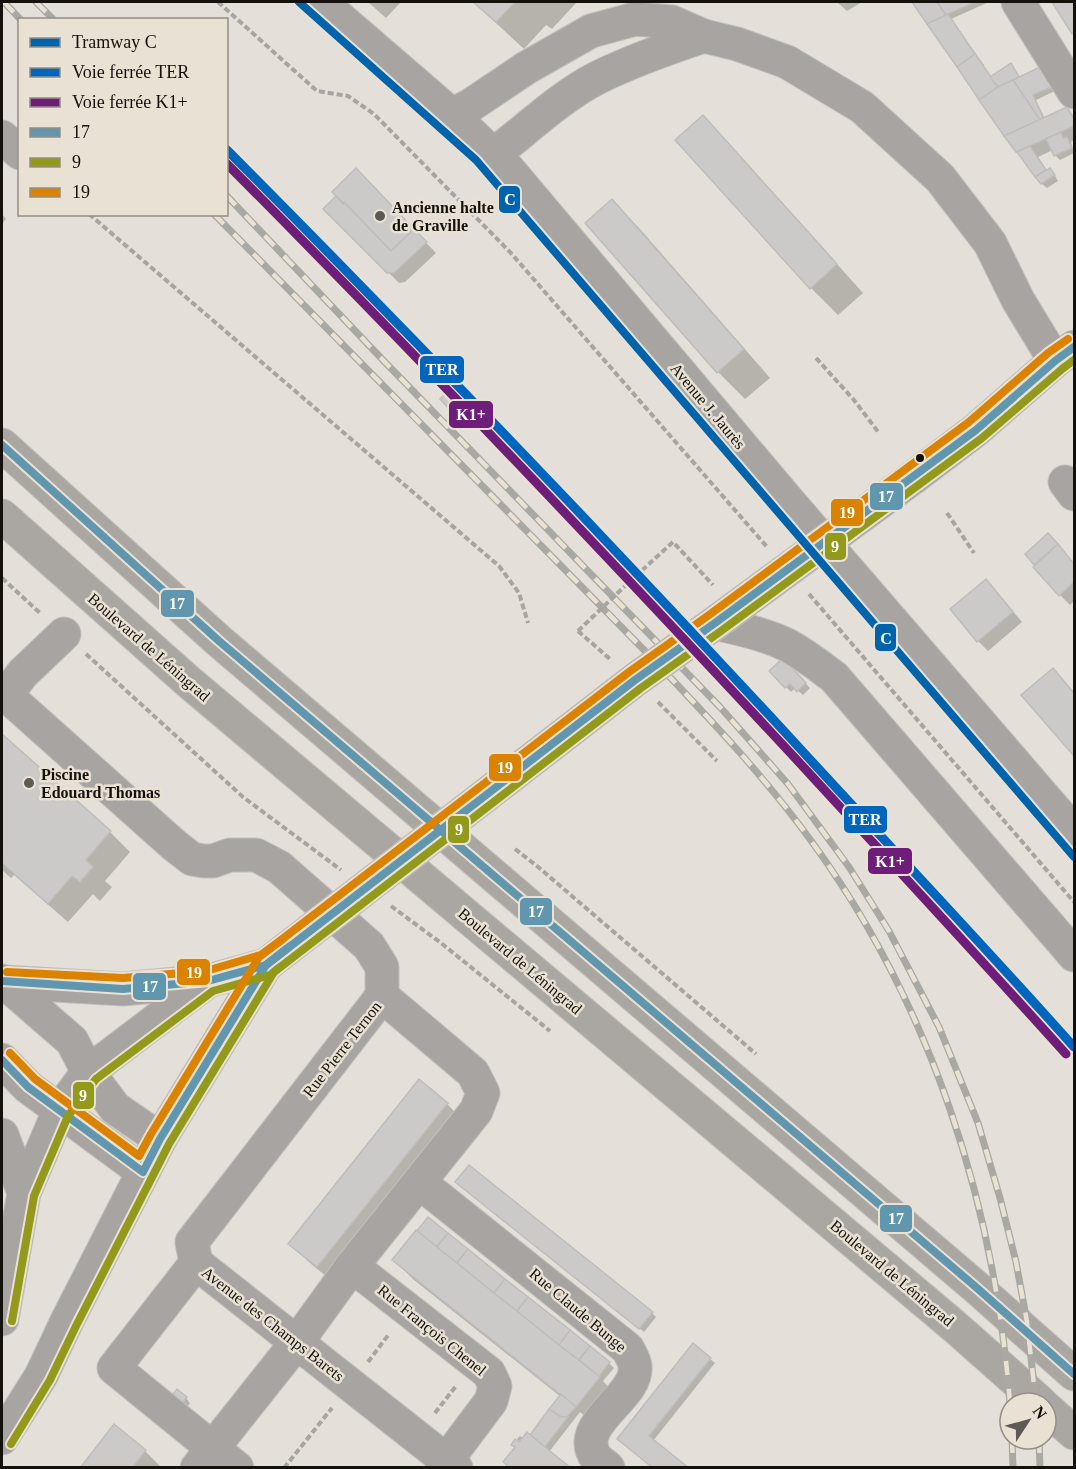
<svg xmlns="http://www.w3.org/2000/svg" width="1076" height="1469" viewBox="0 0 1076 1469" font-family="Georgia,serif">
<rect width="100%" height="100%" fill="#e4e0d9"/>
<g fill="#0003">
<polygon points="368,2 401,2 386,18"/>
<polygon points="473,2 577,2 552,29 546,25 524,49"/>
<polygon points="837,2 862,2 847,11"/>
<polygon points="913,2 939,2 940,3 944,2 989,2 951,19 984,65 983,66 991,78 1011,65 1020,78 1042,68 1055,91 1036,100 1045,119 1067,109 1074,116 1074,140 1071,142 1074,153 1060,160 1055,155 1053,150 1038,157 1047,171 1054,174 1058,181 1047,188 1042,184 980,99"/>
<polygon points="1053,2 1074,2 1074,35"/>
<polygon points="703,117 730,145 863,293 838,315 811,288"/>
<polygon points="366,180 436,253 405,282 399,283 325,209 338,196"/>
<polygon points="612,201 640,229 770,378 745,399 718,372"/>
<polygon points="2,214 6,219 2,224"/>
<polygon points="449,392 464,407 457,414 442,399"/>
<polygon points="1048,536 1074,564 1074,601 1070,605 1060,595 1027,554"/>
<polygon points="986,581 996,591 1022,622 988,651 978,641"/>
<polygon points="783,660 810,688 803,695 795,688 791,692 771,671"/>
<polygon points="1053,670 1074,693 1074,754 1023,695"/>
<polygon points="2,736 110,832 130,852 105,881 112,887 100,901 93,894 68,922 14,875 11,878 2,870"/>
<polygon points="419,1081 447,1104 467,1124 338,1286 310,1263 290,1244"/>
<polygon points="462,1187 652,1313 656,1317 644,1332"/>
<polygon points="394,1260 609,1363 614,1368 603,1381 619,1398 597,1426 580,1412 549,1452 522,1444 517,1439 520,1436 524,1439 530,1437 561,1397 414,1280"/>
<polygon points="710,1359 715,1363 653,1441 623,1443"/>
<polygon points="186,1398 190,1403 185,1410 173,1401"/>
<polygon points="114,1427 145,1451 162,1468 82,1468"/>
</g>
<g fill="#cccac9" stroke="#bfbdbc" stroke-width="1.5">
<polygon points="473,2 515,2 496,22"/>
<polygon points="912,2 937,2 946,15 927,24"/>
<polygon points="941,2 975,2 946,15 938,3"/>
<polygon points="1052,2 1074,2 1074,32 1072,34"/>
<polygon points="948,14 975,54 957,67 927,24"/>
<polygon points="975,54 998,87 979,100 957,67"/>
<polygon points="1011,63 1019,77 998,87 990,77"/>
<polygon points="1042,66 1054,86 1033,95 1043,118 1040,120 1013,80"/>
<polygon points="1013,80 1040,120 1004,136 979,100 998,87"/>
<polygon points="1067,107 1074,119 1074,126 1030,146 1016,152 1004,136"/>
<polygon points="703,115 837,264 810,289 675,140"/>
<polygon points="1061,132 1063,138 1067,137 1072,148 1054,156 1046,139"/>
<polygon points="1030,146 1046,170 1035,177 1017,152"/>
<polygon points="356,168 414,229 391,251 332,192"/>
<polygon points="1050,168 1055,175 1041,184 1035,177"/>
<polygon points="336,196 343,204 344,202 391,251 414,229 427,242 394,273 387,273 323,209"/>
<polygon points="612,199 744,349 717,373 585,223"/>
<polygon points="449,390 461,402 451,411 440,399"/>
<polygon points="1048,533 1058,544 1034,565 1025,554"/>
<polygon points="1058,544 1074,564 1074,582 1059,596 1033,567"/>
<polygon points="986,579 1013,612 977,642 950,609"/>
<polygon points="783,658 806,683 797,692 790,684 785,688 769,671"/>
<polygon points="1053,668 1074,693 1074,756 1021,695"/>
<polygon points="2,734 111,831 86,860 93,867 80,882 72,876 48,904 2,863"/>
<polygon points="419,1079 448,1103 317,1267 288,1244"/>
<polygon points="469,1165 653,1312 639,1329 455,1182"/>
<polygon points="428,1217 448,1233 437,1247 417,1231"/>
<polygon points="416,1230 600,1377 576,1407 392,1260"/>
<polygon points="448,1233 468,1249 457,1263 437,1247"/>
<polygon points="468,1249 505,1279 494,1293 457,1263"/>
<polygon points="505,1279 528,1297 517,1311 494,1293"/>
<polygon points="528,1297 570,1330 559,1345 517,1311"/>
<polygon points="570,1330 590,1346 579,1360 559,1345"/>
<polygon points="693,1343 711,1358 649,1436 689,1468 653,1468 617,1439"/>
<polygon points="590,1346 610,1362 599,1376 579,1360"/>
<polygon points="177,1389 187,1397 179,1407 169,1399"/>
<polygon points="561,1394 576,1407 566,1418 561,1417 549,1409"/>
<polygon points="549,1409 561,1417 568,1417 545,1447 530,1435"/>
<polygon points="114,1424 146,1450 132,1468 80,1468"/>
<polygon points="527,1432 545,1447 571,1468 510,1468 503,1462 515,1447 511,1445 515,1439 519,1442"/>
</g>
<g fill="none" stroke-linecap="round" stroke-linejoin="round">
<defs>
<g id="minor">
<polyline points="321,2 452,115 508,169 784,496 1074,832"/>
<polyline points="1018,2 1074,92"/>
<polyline points="452,115 471,105 526,68 591,31 635,19 672,22 704,36 737,44 787,62 862,107 940,178 990,243 1018,300 1055,361"/>
<polyline points="2,137 20,153"/>
<path d="M493 155C526 130 560 97 597 78 631 61 668 48 704 36"/>
<polyline points="914,477 976,430 1055,361 1074,347"/>
<polyline points="1065,482 1074,494"/>
<path d="M715 623C739 629 765 634 787 645 804 654 819 666 834 677L1074 955"/>
<polyline points="64,634 23,673 6,695 174,845 192,859 204,861 213,861 230,855 256,855 279,867 369,946 382,967 382,996"/>
<polyline points="2,981 4,982 123,989 208,981"/>
<polyline points="4,982 72,1041 88,1072 115,1108 160,1139"/>
<polyline points="2,1060 28,1087 143,1172"/>
<polyline points="2,1135 24,1193"/>
<path d="M419 1182 628 1349C630 1354 635 1361 635 1366 639 1398 571 1424 597 1459 600 1462 605 1465 608 1468"/>
<polyline points="196,1263 192,1242 382,996 473,1073 483,1093 476,1111 352,1266 297,1342 197,1468"/>
<polyline points="196,1263 456,1468"/>
<polyline points="196,1263 114,1368 237,1468"/>
<polyline points="352,1266 489,1373 495,1386 491,1401 446,1461"/>
<polyline points="2,1319 24,1193 59,1111 88,1072 208,981 266,965"/>
<polyline points="2,1438 41,1376 67,1321 160,1139 266,965 284,951"/>
</g>
<g id="major">
<polyline points="2,445 219,641 977,1288 1074,1374"/>
<polyline points="2,516 190,683 954,1326 1041,1403"/>
<polyline points="1046,1408 1074,1433"/>
</g>
</defs>
<use href="#minor" stroke="#c2beb9" stroke-width="35"/>
<use href="#major" stroke="#c2beb9" stroke-width="35"/>
<g stroke="#a7a4a1" stroke-width="4" stroke-dasharray="6 3" stroke-linecap="butt">
<polyline points="218,2 317,91 348,96 374,114 510,252 768,548"/>
<polyline points="89,214 499,566 519,593 528,623"/>
<polyline points="816,358 854,400 879,433"/>
<polyline points="947,513 974,553"/>
<polyline points="585,540 627,584 673,542 713,585"/>
<polyline points="2,578 40,613"/>
<polyline points="809,594 1074,902"/>
<polyline points="578,631 610,659"/>
<polyline points="86,654 243,797 341,870"/>
<polyline points="658,702 717,761"/>
<polyline points="515,849 537,866 756,1054"/>
<polyline points="391,906 441,943 550,1031"/>
<polyline points="368,1362 389,1334"/>
<polyline points="435,1413 456,1386"/>
<polyline points="284,1468 332,1408"/>
</g>
<use href="#minor" stroke="#a8a4a2" stroke-width="33"/>
<use href="#major" stroke="#aaa7a3" stroke-width="33"/>
<defs>
<g id="rail">
<polyline points="4,2 21,20"/>
<polyline points="36,2 54,20"/>
<polyline points="226,195 381,358 720,707 788,784 849,867 889,931 939,1027 978,1123 1000,1198 1016,1262 1027,1322 1036,1403"/>
<path d="M214 214 648 654C705 714 763 774 812 842 931 1005 994 1202 1010 1403"/>
<polyline points="1012,1439 1013,1468"/>
<polyline points="1039,1439 1040,1468"/>
</g>
</defs>
<use href="#rail" stroke="#aaa8a3" stroke-width="7"/>
<use href="#rail" stroke="#e9e1d4" stroke-width="4.5" stroke-dasharray="14" stroke-linecap="butt"/>
<defs>
<polyline id="minor-bridge" points="284,951 635,680 715,623 914,477"/>
</defs>
<use href="#minor-bridge" stroke="#c2beb9" stroke-width="35" stroke-linecap="butt"/>
<polyline stroke="#a7a4a1" stroke-width="4" stroke-dasharray="6 3" stroke-linecap="butt" points="578,631 627,584"/>
<use href="#minor-bridge" stroke="#a8a4a2" stroke-width="33"/>
<defs>
<g id="bus-1">
<polyline points="2,445 219,641 977,1288 1074,1374"/>
<polyline points="2,981 123,989 208,981 266,965 289,947"/>
<polyline points="2,1060 28,1087 143,1172 160,1139 266,965 635,680 715,623 976,430 1055,361 1074,347"/>
</g>
<g id="bus-2">
<polyline points="12,1321 34,1196 68,1116 96,1079 213,991 270,975 280,967"/>
<polyline points="11,1444 50,1380 76,1326 169,1144 274,972 641,688 721,631 982,438 1062,369 1074,360"/>
</g>
<g id="bus-3">
<polyline points="7,972 123,978 206,971 261,955 283,939"/>
<polyline points="10,1053 35,1079 139,1156 151,1134 259,957 629,672 709,615 969,422 1048,353 1068,339"/>
</g>
</defs>
<use href="#bus-1" stroke="#e9e1d4" stroke-width="12"/>
<use href="#bus-2" stroke="#e9e1d4" stroke-width="12"/>
<use href="#bus-3" stroke="#e9e1d4" stroke-width="12"/>
<use href="#bus-1" stroke="#6196af" stroke-width="8"/>
<use href="#bus-2" stroke="#92991b" stroke-width="8"/>
<use href="#bus-3" stroke="#dc8201" stroke-width="8"/>
<defs>
<path id="rail-1" d="M226 149C423 347 616 549 805 754 895 852 986 948 1074 1047"/>
<path id="rail-2" d="M226 163C420 358 609 558 796 759 886 857 977 955 1066 1054"/>
</defs>
<use href="#rail-1" stroke="#e9e1d4" stroke-width="14"/>
<use href="#rail-2" stroke="#e9e1d4" stroke-width="14"/>
<use href="#rail-1" stroke="#0065bd" stroke-width="9"/>
<use href="#rail-2" stroke="#6e1e78" stroke-width="9"/>
<defs>
<polyline id="tram-1" points="299,2 476,160 1074,857"/>
</defs>
<use href="#tram-1" stroke="#e9e1d4" stroke-width="12"/>
<use href="#tram-1" stroke="#0064ac" stroke-width="8"/>
</g>
<g fill="#5d5954" stroke="#e9e1d4" stroke-width="2">
<circle cx="380" cy="216" r="6"/>
<circle cx="29" cy="783" r="6"/>
</g>
<circle fill="#14110d" stroke="#e9e1d4" stroke-width="2" cx="920" cy="458" r="5"/>
<g text-anchor="middle" dominant-baseline="central" stroke-width="5" stroke-linejoin="round" paint-order="stroke">
<g font-size="16" font-weight="bold" fill="#14110d" stroke="#e9e1d4" text-anchor="start">
<text x="392" y="207">Ancienne halte<tspan x="392" dy="18">de Graville</tspan></text>
<text x="41" y="774">Piscine<tspan x="41" dy="18">Edouard Thomas</tspan></text>
</g>
<g font-size="16" fill="#14110d" stroke="#e9e1d4">
<text transform="translate(708 406) rotate(50)">Avenue J. Jaurès</text>
<text transform="translate(149 647) rotate(41)">Boulevard de Léningrad</text>
<text transform="translate(520 961) rotate(40)">Boulevard de Léningrad</text>
<text transform="translate(342 1049) rotate(-52)">Rue Pierre Ternon</text>
<text transform="translate(892 1273) rotate(40)">Boulevard de Léningrad</text>
<text transform="translate(578 1310) rotate(40)">Rue Claude Bunge</text>
<text transform="translate(273 1324) rotate(38)">Avenue des Champs Barets</text>
<text transform="translate(432 1330) rotate(39)">Rue François Chenel</text>
</g>
</g>
<g stroke="#e9e1d4" stroke-width="2">
<rect x="498" y="185" width="23" height="29" rx="6" fill="#0064ac"/>
<rect x="419" y="355" width="46" height="29" rx="6" fill="#0065bd"/>
<rect x="448" y="400" width="46" height="29" rx="6" fill="#6e1e78"/>
<rect x="869" y="482" width="35" height="29" rx="6" fill="#6196af"/>
<rect x="830" y="498" width="34" height="29" rx="6" fill="#dc8201"/>
<rect x="824" y="532" width="23" height="29" rx="6" fill="#92991b"/>
<rect x="160" y="589" width="35" height="29" rx="6" fill="#6196af"/>
<rect x="874" y="623" width="23" height="29" rx="6" fill="#0064ac"/>
<rect x="488" y="753" width="34" height="29" rx="6" fill="#dc8201"/>
<rect x="843" y="805" width="45" height="29" rx="6" fill="#0065bd"/>
<rect x="447" y="815" width="23" height="29" rx="6" fill="#92991b"/>
<rect x="867" y="847" width="46" height="28" rx="6" fill="#6e1e78"/>
<rect x="519" y="897" width="34" height="29" rx="6" fill="#6196af"/>
<rect x="176" y="958" width="35" height="28" rx="6" fill="#dc8201"/>
<rect x="132" y="972" width="35" height="29" rx="6" fill="#6196af"/>
<rect x="72" y="1081" width="23" height="29" rx="6" fill="#92991b"/>
<rect x="879" y="1204" width="34" height="29" rx="6" fill="#6196af"/>
</g>
<g font-size="16" text-anchor="middle" font-weight="bold" fill="#fff">
<text x="510" y="205">C</text>
<text x="442" y="375">TER</text>
<text x="471" y="420">K1+</text>
<text x="886" y="502">17</text>
<text x="847" y="518">19</text>
<text x="835" y="552">9</text>
<text x="177" y="609">17</text>
<text x="886" y="644">C</text>
<text x="505" y="773">19</text>
<text x="865" y="825">TER</text>
<text x="459" y="835">9</text>
<text x="890" y="867">K1+</text>
<text x="536" y="917">17</text>
<text x="194" y="978">19</text>
<text x="150" y="992">17</text>
<text x="83" y="1101">9</text>
<text x="896" y="1224">17</text>
</g>
<rect width="1076" height="1469" fill="none" stroke="#14110d" stroke-width="6"/>
<rect x="18" y="18" width="210" height="198" fill="#e9e1d4" stroke="#948e84" stroke-width="1.5"/>
<rect x="30" y="38" width="30" height="9" fill="#0064ac" stroke="#948e84" stroke-width="1.5"/>
<text x="72" y="48" font-size="18" fill="#14110d">Tramway C</text>
<rect x="30" y="68" width="30" height="9" fill="#0065bd" stroke="#948e84" stroke-width="1.5"/>
<text x="72" y="78" font-size="18" fill="#14110d">Voie ferrée TER</text>
<rect x="30" y="98" width="30" height="9" fill="#6e1e78" stroke="#948e84" stroke-width="1.5"/>
<text x="72" y="108" font-size="18" fill="#14110d">Voie ferrée K1+</text>
<rect x="30" y="128" width="30" height="9" fill="#6196af" stroke="#948e84" stroke-width="1.5"/>
<text x="72" y="138" font-size="18" fill="#14110d">17</text>
<rect x="30" y="158" width="30" height="9" fill="#92991b" stroke="#948e84" stroke-width="1.5"/>
<text x="72" y="168" font-size="18" fill="#14110d">9</text>
<rect x="30" y="188" width="30" height="9" fill="#dc8201" stroke="#948e84" stroke-width="1.5"/>
<text x="72" y="198" font-size="18" fill="#14110d">19</text>
<g transform="translate(1028 1421) rotate(54)"><circle r="28" fill="#e9e1d4" stroke="#948e84" stroke-width="1.5"/>
<path d="M0-4.5L10 22L0 15L-10 22Z" fill="#5d5954"/>
<text y="-9" font-size="16" font-weight="bold" text-anchor="middle" fill="#14110d">N</text>
</g>
</svg>
